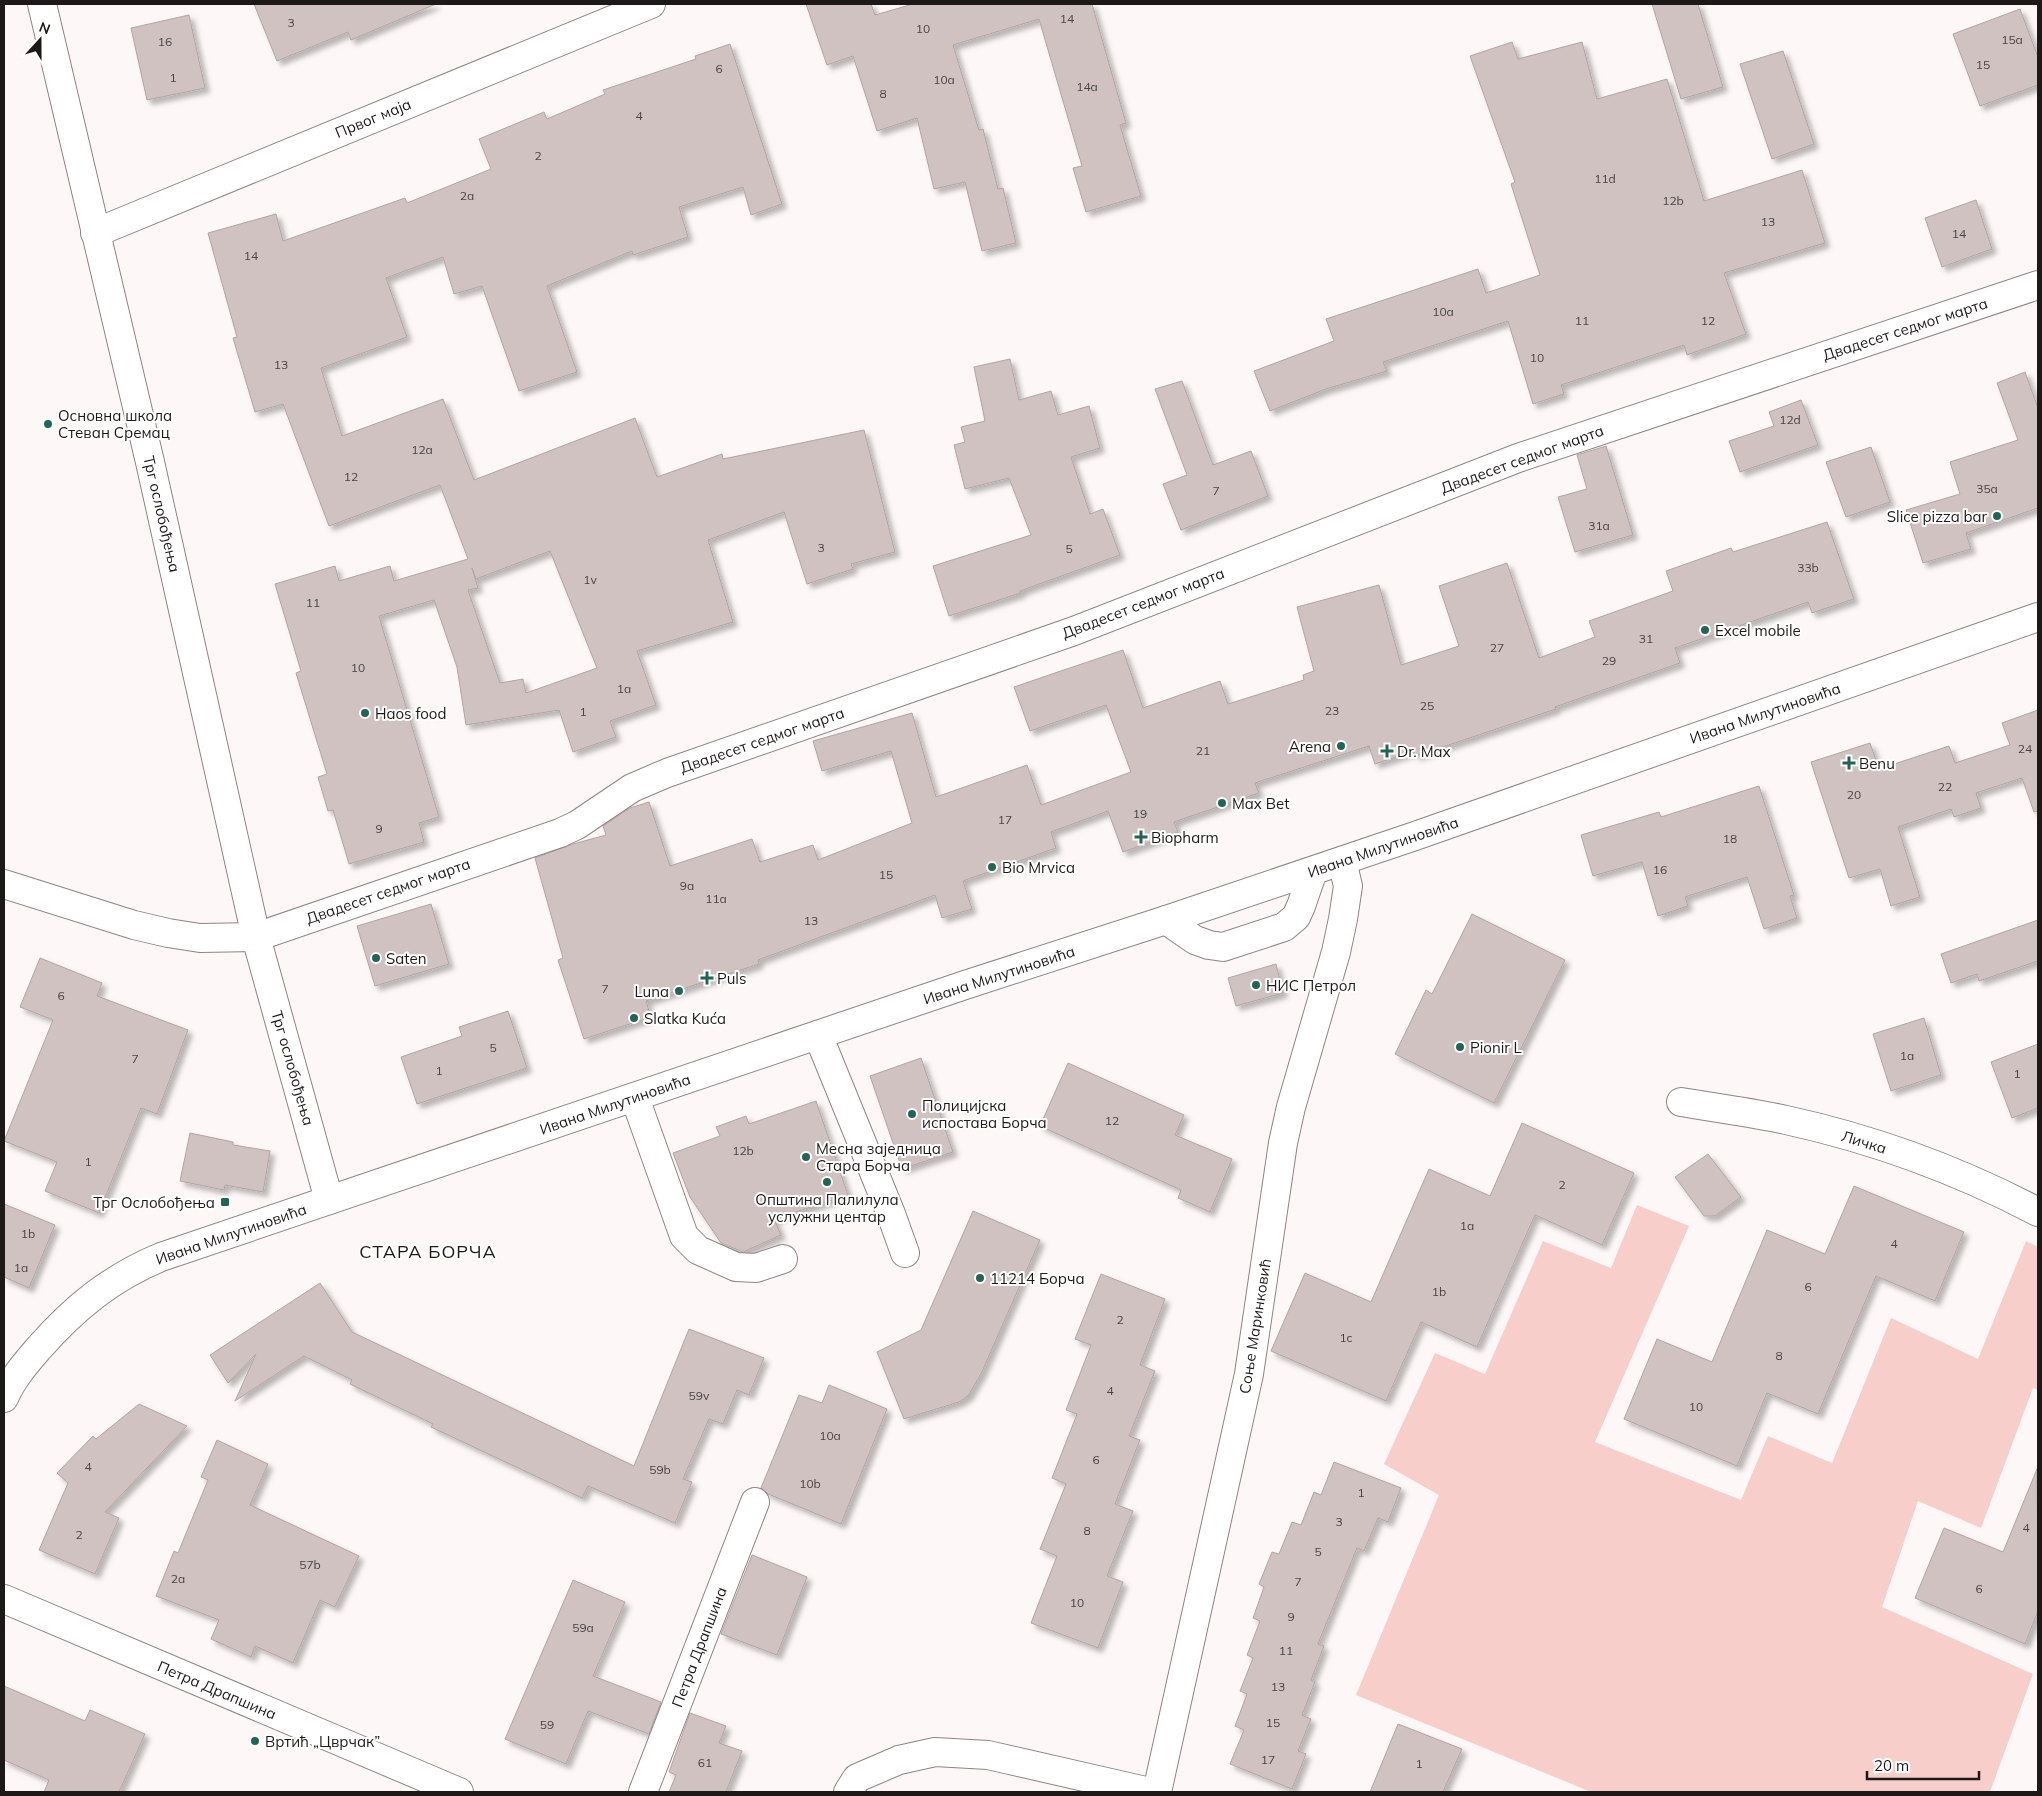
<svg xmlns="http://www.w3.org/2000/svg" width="2042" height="1796" viewBox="0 0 2042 1796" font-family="Mulish,sans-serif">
<defs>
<filter id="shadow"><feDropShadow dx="4.5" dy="4.5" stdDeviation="2.5" flood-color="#0004"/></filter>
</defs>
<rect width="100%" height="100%" fill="#fdf7f7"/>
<polygon fill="#f7ceca" points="1637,1205 1689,1226 1595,1442 1741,1500 1768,1436 1832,1463 1891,1318 1978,1359 2026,1241 2038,1247 2038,1390 2033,1388 1981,1528 1918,1501 1882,1607 2033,1674 1990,1792 1591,1792 1356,1695 1439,1495 1384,1464 1435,1353 1485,1374 1543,1241 1611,1268"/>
<g fill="#d0c2c0" stroke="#b2a4a3" fill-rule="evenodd" filter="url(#shadow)">
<polygon points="254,4 436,4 351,40 348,32 277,61"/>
<polygon points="806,4 871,4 875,15 913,4 1092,4 1126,123 1120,125 1141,196 1086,212 1073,168 1082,166 1039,19 953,45 979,130 983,129 998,189 1003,188 1016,243 982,251 965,182 934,189 917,118 877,131 853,56 827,65"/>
<polygon points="1652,4 1698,4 1723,87 1681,99"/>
<polygon points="2020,9 2038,57 2038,85 1980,106 1953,34"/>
<polygon points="189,15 205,88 147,100 131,28"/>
<polygon points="1512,42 1518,59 1582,42 1597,99 1667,79 1704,201 1802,170 1825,243 1724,273 1746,334 1687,355 1684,345 1561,385 1564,394 1533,404 1508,321 1383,362 1387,371 1326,389 1270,411 1254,371 1334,341 1326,319 1478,269 1486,293 1540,275 1511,184 1515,182 1470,56"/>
<path d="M730 44 782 204 751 215 743 187 679 207 688 237 633 255 632 251 547 286 577 372 519 391 482 286 454 294 443 257 386 278 407 337 321 368 342 436 443 399 474 480 635 418 657 477 722 454 723 459 864 430 895 552 851 564 853 569 807 584 784 512 708 540 733 622 637 651 656 705 610 721 616 737 573 752 559 710 466 725 457 667 434 600 379 616 439 817 419 823 424 842 349 864 333 810 328 811 318 777 327 774 296 673 301 671 275 584 335 566 339 581 390 566 394 581 468 559 440 485 329 526 283 404 255 412 233 338 237 337 208 233 276 214 283 241 405 198 407 203 491 169 479 139 544 112 547 119 605 94 603 90 696 59 695 56ZM550 551 597 668 526 693 523 679 500 683 468 590 478 588 472 568 476 579Z"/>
<polygon points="1783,51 1814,144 1772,159 1740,64"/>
<polygon points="1976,200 1992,249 1942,267 1925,218"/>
<polygon points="1010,359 1019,400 1051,391 1058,415 1089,406 1100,448 1071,457 1090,514 1103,509 1120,555 1020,591 1021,593 949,616 933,566 1031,535 1009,478 965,489 954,445 965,442 961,427 985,421 974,367"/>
<polygon points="2025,372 2038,408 2038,508 1966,533 1971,549 1923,563 1906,510 1960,494 1950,462 2018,440 1997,383"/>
<polygon points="1182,381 1213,465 1251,451 1268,496 1181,530 1163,484 1187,475 1155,389"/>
<polygon points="1801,400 1818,445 1740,472 1729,441 1774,426 1769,412"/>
<polygon points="1606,446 1633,535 1575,552 1558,497 1587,489 1577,455"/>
<polygon points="1871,447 1890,502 1846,517 1826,462"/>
<polygon points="1827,522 1854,599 1812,613 1808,602 1675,648 1680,663 1555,707 1556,709 1416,756 1414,751 1375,764 1369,746 1255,783 1259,793 1174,822 1178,832 1123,852 1108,811 1051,832 1056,848 963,881 972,909 942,918 935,895 758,960 759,964 646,1001 651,1017 584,1039 558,960 563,958 535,858 573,844 606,835 603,826 630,808 649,802 670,866 752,839 760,862 813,845 818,860 912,823 891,751 822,771 813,741 912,713 936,797 1027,765 1041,805 1131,772 1106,705 1030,731 1014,687 1049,675 1123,650 1143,708 1220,681 1228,704 1304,680 1303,675 1314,671 1297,607 1379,585 1401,665 1459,646 1439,586 1507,563 1539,658 1595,637 1589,621 1673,591 1666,571 1731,548 1733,552"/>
<polygon points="2038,710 2038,811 2034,812 2022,778 1976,793 1981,808 1954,817 1951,809 1898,827 1920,897 1891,906 1880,869 1849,878 1811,762 1870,743 1879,769 1949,746 1955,763 2010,745 2002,723"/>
<polygon points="1759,786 1794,895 1790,896 1797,918 1764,929 1747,877 1685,897 1688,906 1658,916 1642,862 1593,876 1581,835 1659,812 1661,817"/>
<polygon points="431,904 449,964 375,986 357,926"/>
<polygon points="1472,914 1565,960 1494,1103 1395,1054 1426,990 1432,994"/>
<polygon points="2038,920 2038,961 1979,981 1977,974 1951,983 1941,954"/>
<polygon points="40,958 102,983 97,996 188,1030 157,1114 141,1108 99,1213 45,1191 57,1162 4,1141 53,1020 20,1007"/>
<polygon points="1276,964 1283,993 1236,1006 1228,978"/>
<polygon points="508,1011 527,1068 417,1104 401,1057 462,1036 459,1027"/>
<polygon points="1924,1018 1941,1075 1891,1091 1873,1034"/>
<polygon points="2038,1044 2038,1108 2012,1118 1991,1062"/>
<polygon points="921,1058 953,1152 902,1169 870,1076"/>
<polygon points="1068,1063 1184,1115 1175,1135 1232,1159 1210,1212 1178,1198 1181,1190 1040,1126"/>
<polygon points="816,1101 848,1195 774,1219 781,1235 743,1252 721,1243 690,1197 673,1153 720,1136 716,1127 746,1116 749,1124"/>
<polygon points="1522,1123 1634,1173 1602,1245 1535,1215 1477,1347 1421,1322 1386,1401 1271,1351 1305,1273 1371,1302 1429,1169 1490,1196"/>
<polygon points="190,1133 233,1142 233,1145 270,1151 263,1192 225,1185 224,1190 180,1181"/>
<polygon points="1708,1154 1741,1197 1715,1216 1704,1216 1675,1177"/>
<polygon points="1854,1186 1964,1232 1935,1301 1876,1276 1818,1414 1767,1393 1737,1466 1624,1419 1657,1339 1712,1362 1767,1230 1825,1254"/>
<polygon points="4,1204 55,1225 29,1288 4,1277"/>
<polygon points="973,1211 1040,1240 981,1374 968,1396 959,1402 904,1419 877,1352 921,1330"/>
<polygon points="1101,1274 1165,1299 1140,1365 1155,1371 1129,1436 1140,1440 1115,1504 1133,1511 1107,1576 1123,1582 1098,1648 1031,1623 1057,1556 1040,1549 1066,1484 1052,1478 1077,1414 1066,1410 1091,1345 1075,1339"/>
<polygon points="320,1283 352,1332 634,1466 689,1329 764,1358 749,1395 737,1390 723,1424 709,1419 683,1479 692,1482 675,1523 588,1486 582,1498 431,1427 433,1424 350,1384 352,1380 304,1356 235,1401 256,1354 228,1383 210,1355"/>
<polygon points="829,1385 887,1409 841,1524 768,1494 761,1488 799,1395 822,1403"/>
<polygon points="139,1404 187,1426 105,1512 119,1518 95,1574 39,1550 68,1483 57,1473 93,1436 96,1439"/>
<polygon points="217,1440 268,1464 250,1505 359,1556 335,1607 320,1600 293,1663 255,1646 251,1657 211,1639 219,1620 156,1596 174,1551 178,1553 208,1480 201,1477"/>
<polygon points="1334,1462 1401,1488 1388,1522 1378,1518 1364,1551 1357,1548 1318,1644 1324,1646 1311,1680 1315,1682 1302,1715 1311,1719 1298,1751 1306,1754 1292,1789 1230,1764 1244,1730 1235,1726 1247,1694 1240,1691 1253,1658 1247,1655 1260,1621 1253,1618 1264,1587 1259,1584 1272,1552 1279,1554 1292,1522 1301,1525 1314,1492 1321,1495"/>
<polygon points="2037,1469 2038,1611 2025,1644 1915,1598 1944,1528 2003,1552"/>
<polygon points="752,1555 807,1577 777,1655 721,1634"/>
<polygon points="573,1580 625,1602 593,1676 661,1702 649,1734 588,1711 566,1764 505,1739"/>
<polygon points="4,1686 85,1721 90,1710 145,1734 119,1792 44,1792 49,1780 4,1760"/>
<polygon points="690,1713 726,1726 719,1743 742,1751 726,1792 669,1792 676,1775 669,1772"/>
<polygon points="1398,1724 1462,1749 1443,1792 1370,1792"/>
</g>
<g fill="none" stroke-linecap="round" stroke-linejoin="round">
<defs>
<g id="minor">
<polyline points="42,4 150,462 256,937 329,1200"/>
<polyline points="95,233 651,4"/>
<polyline points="4,884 134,925 168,933 200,938 256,937 560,833 577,825 632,788 667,773 1074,631 1518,458 2038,285"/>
<polyline points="1166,920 1195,940 1209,945 1223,947 1284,927 1296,917 1301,906 1313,871"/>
<polyline points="818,1035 891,1214 905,1253"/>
<polyline points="635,1098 684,1236 698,1250 736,1267 756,1268 783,1259"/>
<path d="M1681 1102C1716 1108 1751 1112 1786 1120 1873 1139 1960 1171 2038 1212"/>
<path d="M4 1398C12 1379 26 1363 39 1348 75 1307 111 1278 161 1257L965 985 1166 920 1415 836 2038 617"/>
<polyline points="4,1599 459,1792"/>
<polyline points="643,1792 755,1502"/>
<polyline points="848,1792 857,1778 899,1760 935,1752 988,1755 1150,1792"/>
<polyline points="1157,1792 1249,1374 1283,1143 1291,1107 1336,952 1343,919 1348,886 1342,861"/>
</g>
</defs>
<use href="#minor" stroke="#918382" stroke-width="30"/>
<use href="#minor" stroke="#fff" stroke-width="28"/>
</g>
<g fill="#226555" stroke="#fff" stroke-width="2">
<circle cx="48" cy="424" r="5"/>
<circle cx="1997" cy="516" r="5"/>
<circle cx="1705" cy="630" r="5"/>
<circle cx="365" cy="713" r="5"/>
<circle cx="1341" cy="746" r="5"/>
<path d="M1384.5 743.5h5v5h5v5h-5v5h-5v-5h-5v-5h5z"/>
<path d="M1846.5 755.5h5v5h5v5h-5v5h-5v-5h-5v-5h5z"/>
<circle cx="1222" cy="803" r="5"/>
<path d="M1138.5 829.5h5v5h5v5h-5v5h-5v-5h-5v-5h5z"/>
<circle cx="992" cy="867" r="5"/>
<circle cx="376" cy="958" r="5"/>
<path d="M704.5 970.5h5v5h5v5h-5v5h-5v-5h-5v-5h5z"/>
<circle cx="1256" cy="985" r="5"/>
<circle cx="679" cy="991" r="5"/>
<circle cx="634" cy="1018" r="5"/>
<circle cx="1460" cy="1047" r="5"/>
<circle cx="912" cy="1114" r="5"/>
<circle cx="806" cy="1157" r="5"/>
<circle cx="827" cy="1182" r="5"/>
<rect x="220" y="1197" width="10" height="10" rx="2.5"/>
<circle cx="980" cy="1278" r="5"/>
<circle cx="255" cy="1741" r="5"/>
</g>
<g text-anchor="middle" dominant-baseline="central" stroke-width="4" stroke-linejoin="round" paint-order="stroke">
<g font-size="12" fill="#4a4343">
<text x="1067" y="18">14</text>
<text x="291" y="22">3</text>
<text x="923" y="28">10</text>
<text x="2012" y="39">15a</text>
<text x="165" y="41">16</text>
<text x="1983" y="64">15</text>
<text x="719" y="68">6</text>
<text x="173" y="77">1</text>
<text x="944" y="79">10a</text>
<text x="1087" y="86">14a</text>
<text x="883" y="93">8</text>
<text x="639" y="115">4</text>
<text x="538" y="155">2</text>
<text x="1605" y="178">11d</text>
<text x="467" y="195">2a</text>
<text x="1673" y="200">12b</text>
<text x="1768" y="221">13</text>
<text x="1959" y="233">14</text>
<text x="251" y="255">14</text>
<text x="1443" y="311">10a</text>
<text x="1582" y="320">11</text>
<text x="1708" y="320">12</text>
<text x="1537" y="357">10</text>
<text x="281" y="364">13</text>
<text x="1790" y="419">12d</text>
<text x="422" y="449">12a</text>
<text x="351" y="476">12</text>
<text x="1987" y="488">35a</text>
<text x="1216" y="490">7</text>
<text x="1599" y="525">31a</text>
<text x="821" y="547">3</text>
<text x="1069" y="548">5</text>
<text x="1808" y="567">33b</text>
<text x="590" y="579">1v</text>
<text x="313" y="602">11</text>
<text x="1646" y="638">31</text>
<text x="1497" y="647">27</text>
<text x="1609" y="660">29</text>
<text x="358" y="667">10</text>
<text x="624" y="688">1a</text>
<text x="1427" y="705">25</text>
<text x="1332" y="710">23</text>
<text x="583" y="711">1</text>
<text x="2025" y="748">24</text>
<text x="1203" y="750">21</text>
<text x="1945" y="786">22</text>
<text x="1854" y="794">20</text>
<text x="1140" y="813">19</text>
<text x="1005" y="819">17</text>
<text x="379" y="828">9</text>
<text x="1730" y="838">18</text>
<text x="1660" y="869">16</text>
<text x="886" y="874">15</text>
<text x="687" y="885">9a</text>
<text x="716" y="898">11a</text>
<text x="811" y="920">13</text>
<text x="605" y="988">7</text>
<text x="61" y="995">6</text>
<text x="493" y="1047">5</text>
<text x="1907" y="1055">1a</text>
<text x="135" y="1058">7</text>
<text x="439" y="1070">1</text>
<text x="2017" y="1073">1</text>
<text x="1112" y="1120">12</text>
<text x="743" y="1150">12b</text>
<text x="88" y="1161">1</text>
<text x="1562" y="1184">2</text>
<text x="1467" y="1225">1a</text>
<text x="28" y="1233">1b</text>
<text x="1894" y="1243">4</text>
<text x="21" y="1267">1a</text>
<text x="1808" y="1286">6</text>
<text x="1439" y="1291">1b</text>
<text x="1120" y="1319">2</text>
<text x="1346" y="1337">1c</text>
<text x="1779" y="1355">8</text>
<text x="1110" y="1390">4</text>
<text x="699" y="1395">59v</text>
<text x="1696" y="1406">10</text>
<text x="830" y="1435">10a</text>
<text x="1096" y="1459">6</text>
<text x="88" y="1466">4</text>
<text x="660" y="1469">59b</text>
<text x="810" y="1483">10b</text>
<text x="1361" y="1492">1</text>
<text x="1339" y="1521">3</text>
<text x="2026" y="1527">4</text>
<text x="1087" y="1530">8</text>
<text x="79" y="1534">2</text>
<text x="1318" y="1551">5</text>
<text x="310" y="1564">57b</text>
<text x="178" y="1578">2a</text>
<text x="1298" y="1581">7</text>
<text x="1979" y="1588">6</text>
<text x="1077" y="1602">10</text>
<text x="1291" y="1616">9</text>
<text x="583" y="1627">59a</text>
<text x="1286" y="1650">11</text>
<text x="1278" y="1686">13</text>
<text x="1273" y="1722">15</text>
<text x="547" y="1724">59</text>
<text x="1268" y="1759">17</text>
<text x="705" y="1762">61</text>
<text x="1419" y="1763">1</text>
</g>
<g font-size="15" fill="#1e1919" stroke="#fff">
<text transform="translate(373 118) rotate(-22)">Првог маја</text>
<text transform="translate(1905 329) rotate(-18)">Двадесет седмог марта</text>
<text transform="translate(1522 459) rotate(-20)">Двадесет седмог марта</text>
<text transform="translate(162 514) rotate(77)">Трг ослобођења</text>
<text transform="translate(1143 603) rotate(-21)">Двадесет седмог марта</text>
<text transform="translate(1765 713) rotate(-19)">Ивана Милутиновића</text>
<text transform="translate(762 740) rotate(-19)">Двадесет седмог марта</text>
<text transform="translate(1383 847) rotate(-19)">Ивана Милутиновића</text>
<text transform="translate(388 891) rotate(-19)">Двадесет седмог марта</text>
<text transform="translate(999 975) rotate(-18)">Ивана Милутиновића</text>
<text transform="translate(293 1068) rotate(74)">Трг ослобођења</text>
<text transform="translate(615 1104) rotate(-19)">Ивана Милутиновића</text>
<text transform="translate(1864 1142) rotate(17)">Личка</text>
<text transform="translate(231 1234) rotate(-19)">Ивана Милутиновића</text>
<text transform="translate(1255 1326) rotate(-81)">Соње Маринковић</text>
<text transform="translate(699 1647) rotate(-69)">Петра Драпшина</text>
<text transform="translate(217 1690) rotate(23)">Петра Драпшина</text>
</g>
<g font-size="15" fill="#1e1919" stroke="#fff" text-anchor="start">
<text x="58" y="415">Основна школа<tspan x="58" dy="17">Стеван Сремац</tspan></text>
<text x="1987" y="516" text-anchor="end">Slice pizza bar</text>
<text x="1715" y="630">Excel mobile</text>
<text x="375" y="713">Haos food</text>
<text x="1331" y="746" text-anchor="end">Arena</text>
<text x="1397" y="751">Dr. Max</text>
<text x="1859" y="763">Benu</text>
<text x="1232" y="803">Max Bet</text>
<text x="1151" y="837">Biopharm</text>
<text x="1002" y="867">Bio Mrvica</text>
<text x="386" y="958">Saten</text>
<text x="717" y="978">Puls</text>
<text x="1266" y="985">НИС Петрол</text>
<text x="669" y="991" text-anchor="end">Luna</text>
<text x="644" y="1018">Slatka Kuća</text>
<text x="1470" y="1047">Pionir L</text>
<text x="922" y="1105">Полицијска<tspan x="922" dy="17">испостава Борча</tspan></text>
<text x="816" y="1148">Месна заједница<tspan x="816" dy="17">Стара Борча</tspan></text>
<text x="827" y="1199" text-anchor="middle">Општина Палилула<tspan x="827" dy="17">услужни центар</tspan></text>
<text x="215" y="1202" text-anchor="end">Трг Ослобођења</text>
<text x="990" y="1278">11214 Борча</text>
<text x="265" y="1741">Вртић „Цврчак”</text>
</g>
<g font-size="18" letter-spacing="1" fill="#1e1919" stroke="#fff">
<text x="428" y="1251">СТАРА БОРЧА</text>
</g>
</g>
<rect width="2042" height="1796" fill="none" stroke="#1e1919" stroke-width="10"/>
<g transform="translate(40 40) rotate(21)" stroke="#ffffff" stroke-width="4" paint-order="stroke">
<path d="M0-4L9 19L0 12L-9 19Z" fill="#1e1919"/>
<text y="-8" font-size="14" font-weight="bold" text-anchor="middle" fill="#1e1919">N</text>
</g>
<path d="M1867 1771v8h112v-8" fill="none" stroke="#1e1919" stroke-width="2.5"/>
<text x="1874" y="1771" font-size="15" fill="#1e1919" stroke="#ffffff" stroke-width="4" paint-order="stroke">20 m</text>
</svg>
